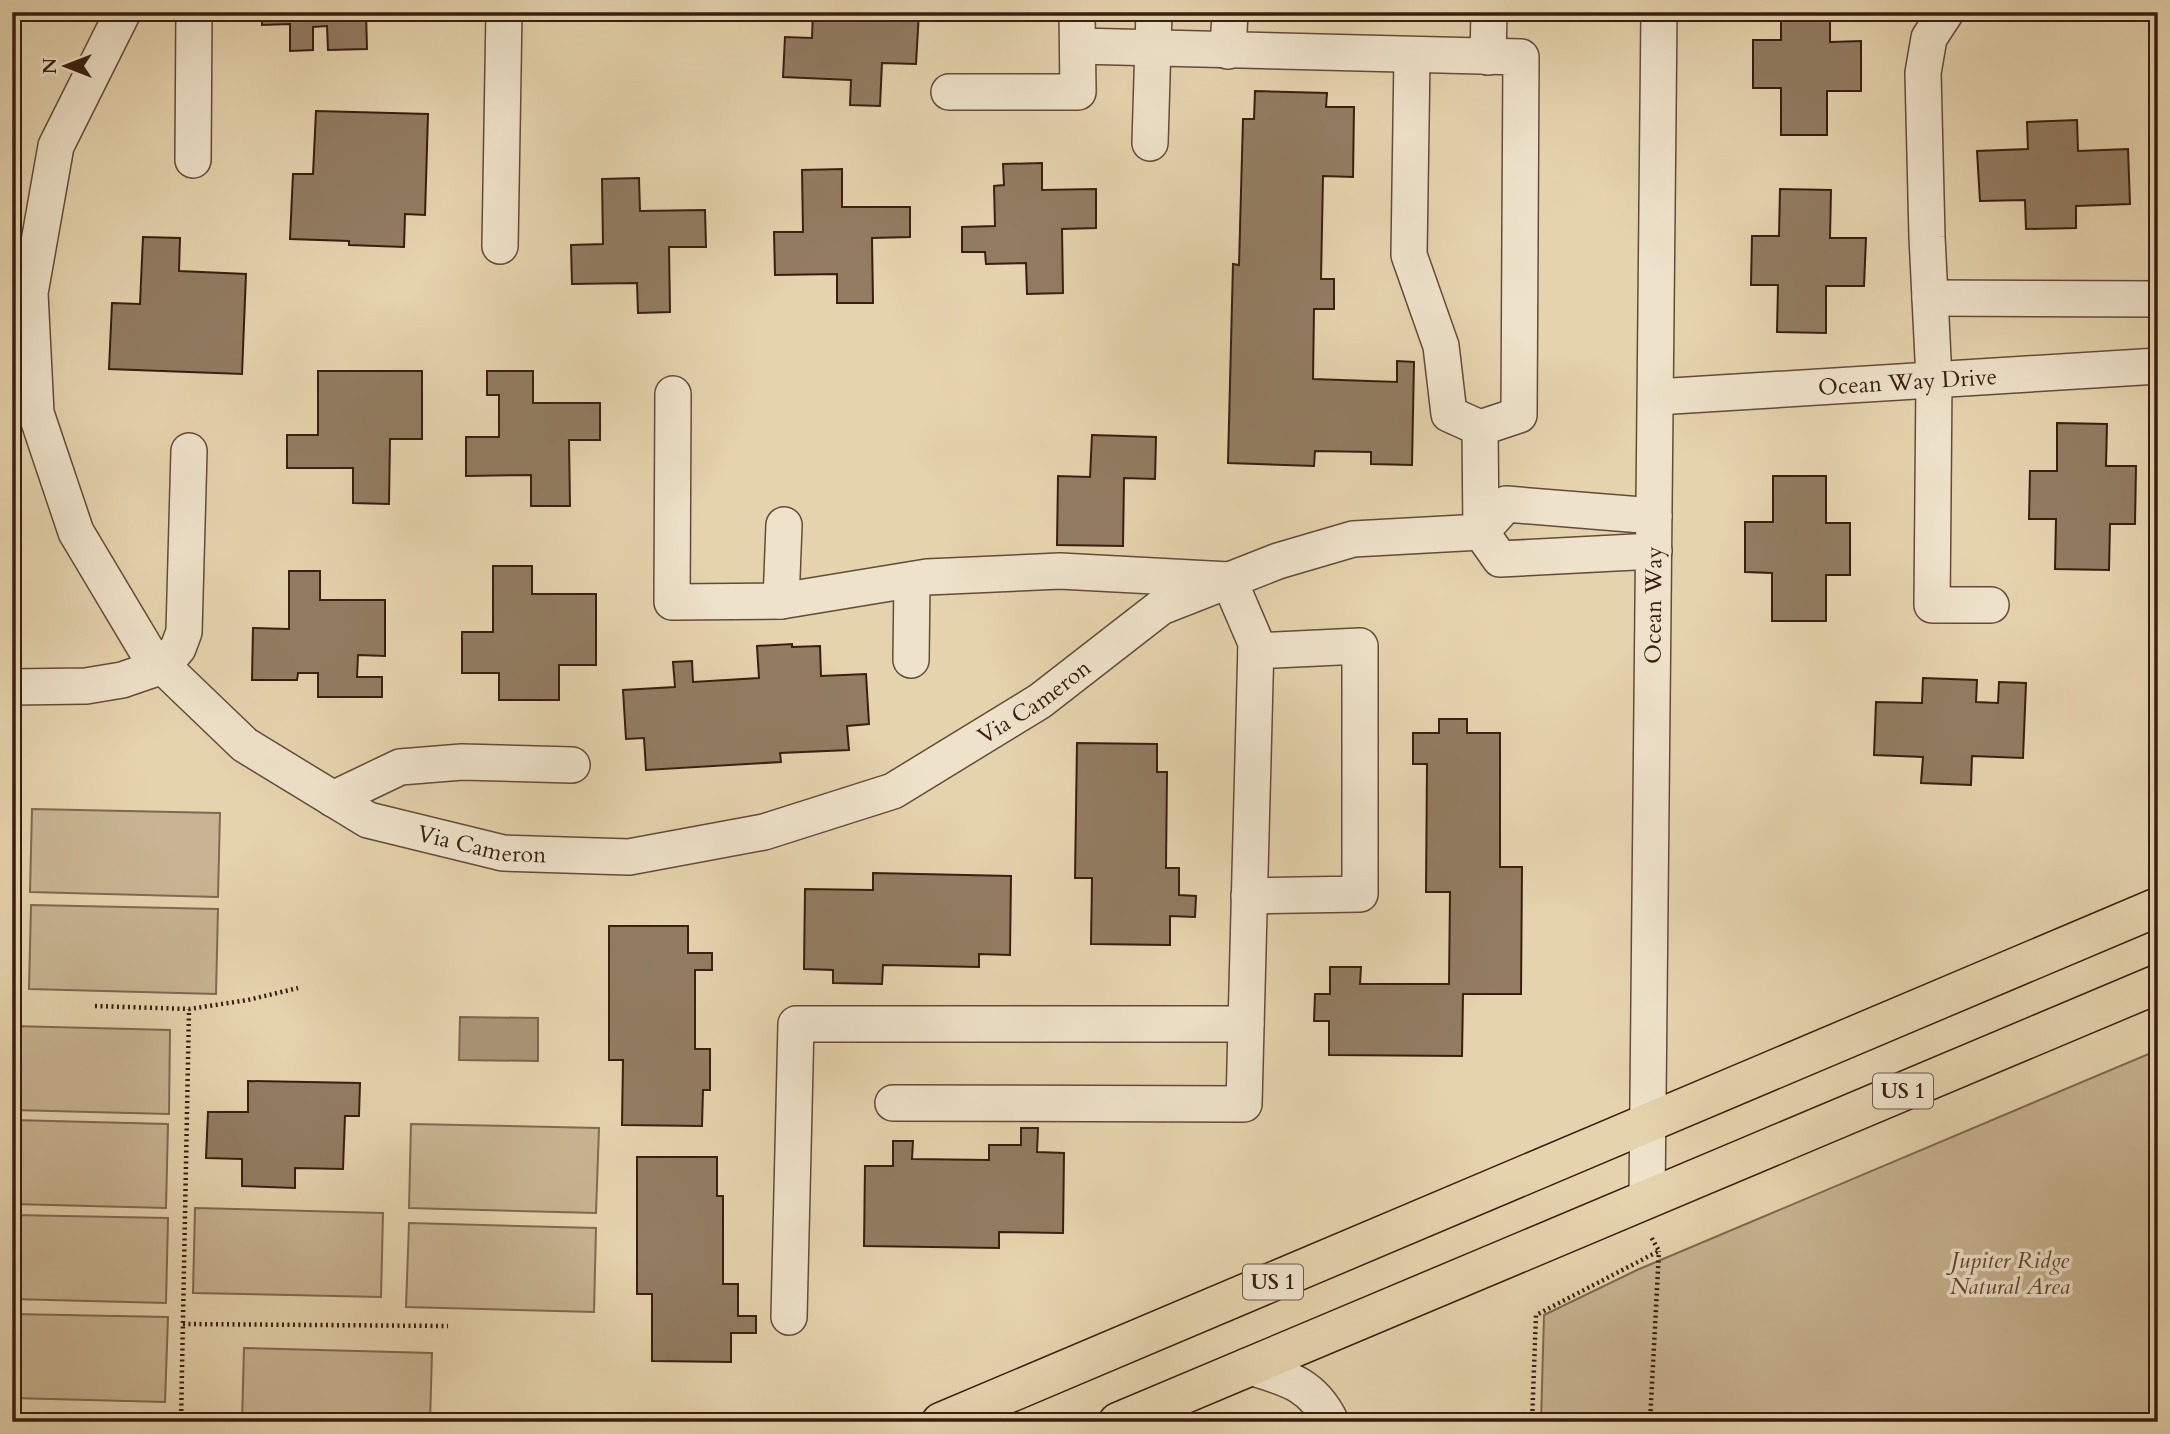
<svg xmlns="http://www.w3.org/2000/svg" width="2170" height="1434" viewBox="0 0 2170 1434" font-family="Cardo,serif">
<rect width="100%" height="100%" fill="#e5d3ad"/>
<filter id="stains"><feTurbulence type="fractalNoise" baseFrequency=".00286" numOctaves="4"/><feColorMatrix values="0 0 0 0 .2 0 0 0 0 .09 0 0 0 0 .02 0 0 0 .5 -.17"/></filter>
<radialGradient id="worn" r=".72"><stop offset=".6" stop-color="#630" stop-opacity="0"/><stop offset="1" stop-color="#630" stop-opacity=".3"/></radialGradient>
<g fill="#c8b492" stroke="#806952" stroke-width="2">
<polygon points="32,809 220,813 218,897 30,892"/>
<polygon points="31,905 218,909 216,994 29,989"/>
<polygon points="12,1026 170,1030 169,1114 12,1110"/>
<polygon points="2158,1050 2158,1422 1541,1422 1544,1315 1637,1270"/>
<polygon points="12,1120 168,1124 166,1208 12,1204"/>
<polygon points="411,1124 599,1128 596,1213 409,1208"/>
<polygon points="195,1208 383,1213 381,1297 193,1293"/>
<polygon points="12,1215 168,1218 166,1303 12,1299"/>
<polygon points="409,1223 596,1228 594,1312 406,1307"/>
<polygon points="12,1314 168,1317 165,1402 12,1398"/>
<polygon points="244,1348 432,1353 430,1422 242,1422"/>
</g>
<polygon fill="#ab9578" stroke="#7d654f" stroke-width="2" points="460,1017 538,1018 538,1061 459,1060"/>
<g fill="#927c62" stroke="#391e11" stroke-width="2">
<polygon points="262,12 366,12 367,49 328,50 327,26 313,27 313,50 290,51 290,24 262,25"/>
<polygon points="813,12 919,12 916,64 882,63 880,106 850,105 851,80 783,77 785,37 812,38"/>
<polygon points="1781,12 1830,12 1830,42 1861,41 1861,91 1827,91 1827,135 1781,135 1781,88 1753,88 1753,40 1781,40"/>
<polygon points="1255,91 1327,93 1326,107 1354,107 1353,177 1323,176 1321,279 1334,279 1334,309 1314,309 1313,379 1397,382 1397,361 1414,362 1412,465 1371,464 1371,452 1315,451 1314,466 1228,463 1233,264 1239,265 1243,119 1254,119"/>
<polygon points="316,111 428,114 425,215 405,214 404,247 349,245 349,241 290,239 293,174 313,174"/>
<polygon points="2077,120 2078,151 2128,149 2130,204 2076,206 2076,228 2026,229 2025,200 1980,201 1977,151 2028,149 2027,122"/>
<polygon points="1042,163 1042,190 1096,189 1096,228 1062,229 1063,293 1027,294 1026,263 986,264 985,252 962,252 962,227 995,226 994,186 1004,185 1003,164"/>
<polygon points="842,169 842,207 910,207 910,237 872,238 873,303 837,303 837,274 775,275 774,232 803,232 802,170"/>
<polygon points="639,178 640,211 705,210 706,247 669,247 670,312 638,313 637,283 572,284 571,245 603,244 602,179"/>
<polygon points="1780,189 1831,190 1830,238 1866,238 1864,286 1826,286 1826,333 1777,332 1778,285 1751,285 1752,236 1779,236"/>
<polygon points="143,237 180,238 179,271 246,274 242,374 109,369 112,303 140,304"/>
<polygon points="318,371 422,371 422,439 390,439 389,504 353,503 353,468 287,468 287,435 318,435"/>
<polygon points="487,371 533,371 533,403 600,403 600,440 569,440 570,506 531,506 531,475 466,476 466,437 499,437 499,395 487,395"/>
<polygon points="2057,423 2107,424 2106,466 2136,466 2135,524 2110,524 2109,570 2055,569 2056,519 2029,519 2030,471 2057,471"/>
<polygon points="1092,435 1156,437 1155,479 1124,478 1123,546 1057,545 1058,476 1090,477"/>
<polygon points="1773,476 1826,476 1826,523 1850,523 1850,575 1826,575 1826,621 1772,621 1772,573 1745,572 1745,522 1773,522"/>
<polygon points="12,559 18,559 17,632 12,631"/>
<polygon points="493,566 532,566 532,594 596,594 596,665 559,665 559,700 499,700 499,673 462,673 462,632 493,632"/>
<polygon points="289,571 320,571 320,600 385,600 385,656 358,655 357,677 382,677 382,697 318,697 318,673 298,673 297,680 252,680 253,628 289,629"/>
<polygon points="792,644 792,647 820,646 821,676 866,674 869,724 847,726 849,750 780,753 781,762 646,770 644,738 626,739 623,690 675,687 673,662 692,661 693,682 759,678 757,646"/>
<polygon points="1923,678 1977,680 1976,702 1998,703 1999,682 2026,683 2023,758 1972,756 1971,785 1921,783 1923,757 1874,755 1876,702 1922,703"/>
<polygon points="1439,719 1467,719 1467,733 1500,733 1500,867 1522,867 1521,994 1463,994 1462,1056 1329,1055 1329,1021 1314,1021 1315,994 1330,994 1330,967 1361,967 1360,984 1449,984 1450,892 1426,892 1427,764 1413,764 1413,733 1439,733"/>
<polygon points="1077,743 1157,744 1157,772 1167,772 1166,868 1179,868 1179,895 1196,896 1195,917 1170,916 1170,945 1091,944 1092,878 1075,878"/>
<polygon points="873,873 1011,876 1010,955 979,954 979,967 883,965 882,984 833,983 833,970 804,969 805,889 873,890"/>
<polygon points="609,926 688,926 688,953 712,953 712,970 695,970 695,1049 710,1049 710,1090 703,1090 702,1126 622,1125 623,1060 609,1060"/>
<polygon points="248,1081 360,1083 359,1116 345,1116 343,1169 295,1168 295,1188 242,1186 242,1159 206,1158 208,1112 248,1112"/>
<polygon points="1021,1128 1038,1128 1037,1152 1064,1153 1063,1233 999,1232 999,1248 864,1246 865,1166 893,1166 893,1141 913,1141 912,1159 989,1160 989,1145 1021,1145"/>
<polygon points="637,1157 717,1157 717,1196 723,1196 723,1284 738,1284 738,1316 756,1316 756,1333 731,1333 731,1362 652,1361 652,1294 637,1294"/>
</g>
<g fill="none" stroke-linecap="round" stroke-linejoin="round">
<defs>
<g id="minor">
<path id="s1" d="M123 12 56 146 30 293 36 413 76 532 147 651 245 745 368 820 503 853 629 857 764 832 893 791 1040 701 1161 607 1278 561 1353 539 1481 532 1480 428 1449 414 1441 346 1409 255 1412 56"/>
<polyline points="1946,12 1929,38 1923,73 1927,237 1934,379 1932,605 1991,605"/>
<polyline points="1078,46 1521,57 1519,415 1480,428"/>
<polyline points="1228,51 1230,12"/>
<polyline points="1488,57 1489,12"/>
<polyline points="949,92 1078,92 1077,12"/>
<polyline points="1150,143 1154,12"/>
<polyline points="193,160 194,12"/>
<polyline points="500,246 504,12"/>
<polyline points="1930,298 2158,299"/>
<polyline points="673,394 672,602 781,601 927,577 1060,571 1229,580 1256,643 1244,1104 893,1103"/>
<path id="s2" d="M1656 397 2158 366"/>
<polyline points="1654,516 1506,504 1481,532 1500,559 1654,551"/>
<polyline points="781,601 784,525"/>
<polyline points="911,660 912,580"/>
<polyline points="12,687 86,686 122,680 163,666 178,648 184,632 189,451"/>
<polyline points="333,799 400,767 462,762 572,765"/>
<polyline points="1249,896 1360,894 1360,646 1256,651"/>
<path id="s3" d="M1647 1198 1659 12"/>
<polyline points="789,1317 796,1024 1246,1024"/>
<path d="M1247 1366C1286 1378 1312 1383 1331 1422"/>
</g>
<g id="major">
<polyline points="941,1422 2158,907"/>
<polyline points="1118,1422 2158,984"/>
</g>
</defs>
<use href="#minor" stroke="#644b38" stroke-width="38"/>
<use href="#major" stroke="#391e11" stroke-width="41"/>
<g stroke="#391e11" stroke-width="4.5" stroke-dasharray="2 3.5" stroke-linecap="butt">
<polyline points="95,1006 189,1009 248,1000 298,988"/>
<polyline points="183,1324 448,1326"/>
<polyline points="181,1422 189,1009"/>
<polyline points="1532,1422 1536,1315 1659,1251 1651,1237"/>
<polyline points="1650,1422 1659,1251"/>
</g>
<use href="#minor" stroke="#eee2ca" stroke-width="35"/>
<use href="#major" stroke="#e5d3ad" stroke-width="38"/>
</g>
<g text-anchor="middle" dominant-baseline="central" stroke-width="7" stroke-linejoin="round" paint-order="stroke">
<g fill="#eee2ca" stroke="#6f5948" stroke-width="2">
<rect x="1873" y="1073.5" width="60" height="35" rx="5"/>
<rect x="1243" y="1264.5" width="60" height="35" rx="5"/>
</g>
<g font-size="21" font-weight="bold" fill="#391e11">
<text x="1903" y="1091">US 1</text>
<text x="1273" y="1282">US 1</text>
</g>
<g font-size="23" fill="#391e11" stroke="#eee2ca">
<text stroke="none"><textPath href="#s2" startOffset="252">Ocean Way Drive</textPath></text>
<text stroke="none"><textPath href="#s3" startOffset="593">Ocean Way</textPath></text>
<text stroke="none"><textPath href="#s1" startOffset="1668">Via Cameron</textPath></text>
<text stroke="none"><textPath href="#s1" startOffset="1080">Via Cameron</textPath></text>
</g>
<g font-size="23" font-style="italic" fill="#5d4431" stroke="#eee2ca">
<text x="2010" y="1260">Jupiter Ridge<tspan x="2010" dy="26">Natural Area</tspan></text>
</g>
</g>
<rect width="2170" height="1434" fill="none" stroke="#e5d3ad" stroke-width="42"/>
<rect x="14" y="14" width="2142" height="1406" fill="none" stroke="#391e11" stroke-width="3.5"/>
<rect x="21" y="21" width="2128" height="1392" fill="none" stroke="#391e11" stroke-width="2"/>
<g transform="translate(66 66) rotate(270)" stroke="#eee2ca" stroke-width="5" paint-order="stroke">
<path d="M0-5L12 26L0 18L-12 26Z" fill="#391e11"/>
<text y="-10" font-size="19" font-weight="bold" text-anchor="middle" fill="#391e11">N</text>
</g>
<rect width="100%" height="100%" filter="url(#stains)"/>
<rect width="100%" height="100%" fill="url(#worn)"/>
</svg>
